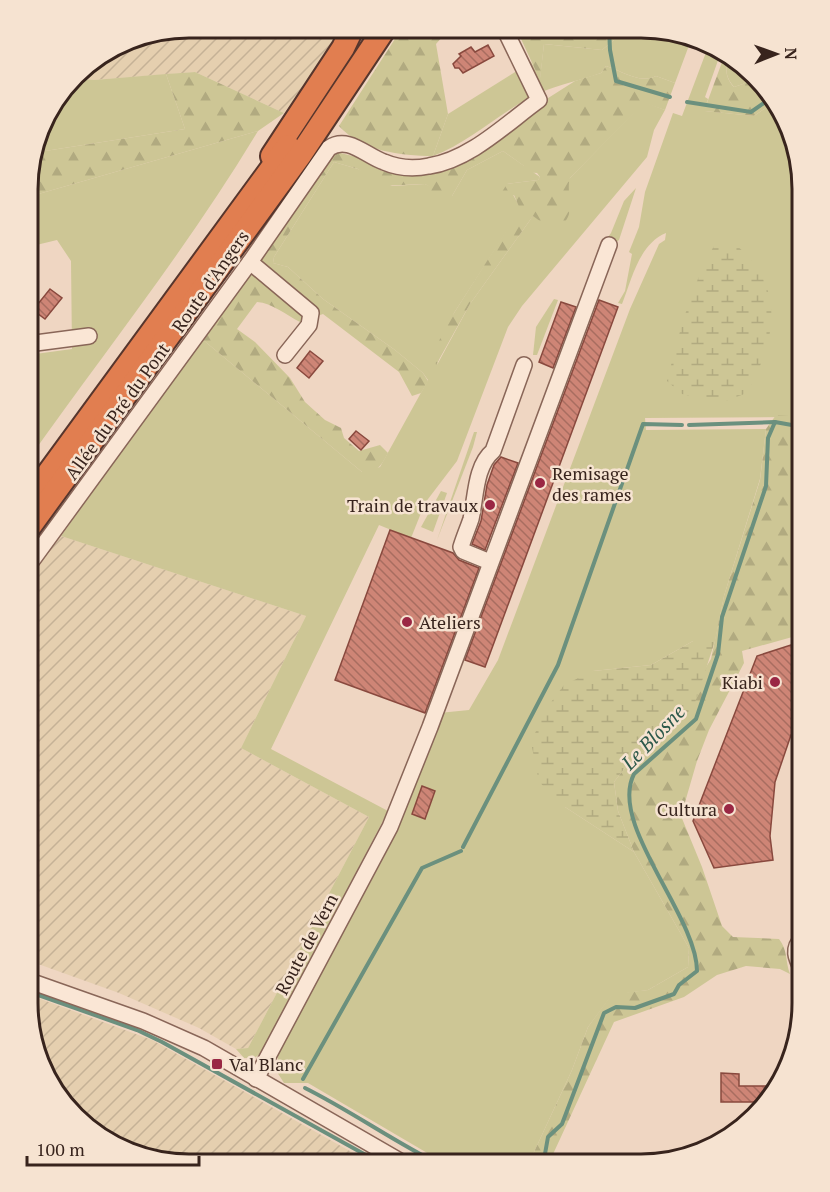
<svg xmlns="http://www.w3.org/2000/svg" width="830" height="1192" viewBox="0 0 830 1192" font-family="'PT Serif',serif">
<defs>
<pattern id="farmland-furrows" width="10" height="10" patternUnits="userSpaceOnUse" patternTransform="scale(1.5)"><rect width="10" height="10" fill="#e5cfaf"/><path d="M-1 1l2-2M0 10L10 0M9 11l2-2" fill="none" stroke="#c5b296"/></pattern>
<pattern id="forest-firs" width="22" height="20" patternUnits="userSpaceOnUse" patternTransform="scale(1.5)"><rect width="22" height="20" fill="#cdc695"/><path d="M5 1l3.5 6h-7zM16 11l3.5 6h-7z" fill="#b1aa80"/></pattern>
<pattern id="wetland-marsh" width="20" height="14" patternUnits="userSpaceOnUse" patternTransform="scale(1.5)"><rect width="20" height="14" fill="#cdc695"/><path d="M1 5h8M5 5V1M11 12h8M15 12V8" fill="none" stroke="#b1aa80"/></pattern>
<pattern id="building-back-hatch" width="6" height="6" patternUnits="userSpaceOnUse" patternTransform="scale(1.5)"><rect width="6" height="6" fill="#ce8576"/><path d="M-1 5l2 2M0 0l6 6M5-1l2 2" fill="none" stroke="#a86d60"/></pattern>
</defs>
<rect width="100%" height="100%" fill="#efd6c2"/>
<g fill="url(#farmland-furrows)">
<polygon points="189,27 338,27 326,55 284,113 195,72 94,80 73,78 82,67 136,36"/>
<polygon points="61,536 306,616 241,748 369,817 248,1048 236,1049 199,1028 119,993 27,960 28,576"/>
<polygon points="27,994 152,1040 373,1164 168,1164 90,1132 44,1075"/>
</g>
<g fill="#cdc695">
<path d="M615 28H663L691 40 675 83 656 76C638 84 623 71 606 66L601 73C576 82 550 86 527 99 495 117 467 143 433 156L448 114 531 62 540 78 544 44 602 50 614 40Z"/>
<path d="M708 47 721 52 705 97 708 99 705 111 754 116 774 102 786 117 803 188V417L645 418 646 430 766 429 760 479 724 596 715 641H693L651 665 593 671 565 807 634 852 689 948 688 967 648 990 612 995 588 1027 572 1070 528 1165 446 1164 308 1083H284L277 1072 278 1054 385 855 383 853 439 713 469 710 498 660 630 309 659 244 665 240 666 233C639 244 632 279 622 304L618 303 625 291 632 254 629 252 639 227 645 192 673 113 682 116Z"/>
<path d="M729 56 740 60 751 74 743 84 734 87C725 77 725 69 729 56Z"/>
<polygon points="166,74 185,129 45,151 38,140 48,108 73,78 94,80"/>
<polygon points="644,102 665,110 654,130 647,157 522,306 508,327 457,461 425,503 411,538 379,525 271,749 388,811 262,1053 254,1058 244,1058 236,1049 248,1048 369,817 241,748 306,616 61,536 202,339 362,472 380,467 428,380 423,373 395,350 323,299 288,267 273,263 274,257 334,162 358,169 392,186 425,184 452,196 467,170 503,151 540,177 538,180 507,184 521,209 454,313 437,365 470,304 533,216"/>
<path d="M258 131C189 246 105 351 28 460V355L72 349 71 261 57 240 28 247V197Z"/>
<polygon points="636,188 619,240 601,254 597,252 611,233 624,201"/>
<polygon points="554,299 558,300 537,355 533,355 536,327"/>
<polygon points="474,432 477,432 473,447 437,540"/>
<polygon points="441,491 447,493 433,532 421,527"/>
</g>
<g fill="url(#forest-firs)">
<path d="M402 28H450L436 44 448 114 433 156C400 156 362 151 339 126Z"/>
<polygon points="516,28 615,28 614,40 602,50 544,44 540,80"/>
<path d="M725 54 729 56C725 69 725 77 734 87L743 84 751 74 774 102 754 116 704 111Z"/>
<path d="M606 66C623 71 638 84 656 76L675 83 665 110 644 103 570 178C565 194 578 214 560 226L544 224 533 216 470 304 436 365 433 352 454 313 520 209 514 195 507 198 500 195 507 184 538 180 540 177 537 173 523 172 524 166 503 151 467 170 452 196H433L430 187 425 184 380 186 358 169 334 162 274 257 273 263 288 267 323 299 395 350 423 373 428 381 421 393 412 396 399 372 323 314 300 322C286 315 272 303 257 302L237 329 255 342 290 378 305 402 325 420 341 428 344 438 359 451 380 445 388 453C381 466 378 472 362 472L202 339 332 151 361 158 382 171 408 173 436 169 575 81 601 73Z"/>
<polygon points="195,72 284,113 258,131 28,197 28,167 38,140 45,151 185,129 166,74"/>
<path d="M776 415 803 417V634L742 651 744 663 709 730 697 761 681 816 702 867 722 926 733 937 779 939C788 950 785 961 790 974L780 969 746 966 717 975 684 997 614 1022 548 1165H528L572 1070 588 1027 612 994 648 990 688 967 689 948 634 852 618 811 614 782 631 760 660 741 711 659 724 596 760 480 766 429Z"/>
</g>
<g fill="url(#wetland-marsh)">
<path d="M735 244C787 288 776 339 747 393L720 403 682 394 667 381C679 334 690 288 714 246Z"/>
<polygon points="693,641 715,641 691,715 660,741 631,760 614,782 618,811 634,852 565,807 539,782 531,742 546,709 564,685 593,671 651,665"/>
</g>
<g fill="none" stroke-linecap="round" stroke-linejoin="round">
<g stroke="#6b907e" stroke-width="4">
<polyline points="609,28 610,50 616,81 670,97"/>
<polyline points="687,102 751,112 771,98"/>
<polyline points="689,425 775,422"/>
<polyline points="463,847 558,665 643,424 682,425"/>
<polyline points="27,991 137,1030 162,1042 382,1164"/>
<polyline points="303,1079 422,868 461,851"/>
<path d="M305 1088C351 1111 393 1141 439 1164"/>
<path d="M543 1165 548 1137 562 1124 604 1013 616 1007 635 1008 674 994 679 985 697 971C697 916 608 824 634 774L696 719 718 654 722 617 766 486 768 438 775 422 803 427"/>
</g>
</g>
<g fill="url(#building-back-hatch)" stroke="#89493e" stroke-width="1.5">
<polygon points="488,45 494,56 463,73 459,68 455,68 453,64 461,56 459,54 471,47 475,52"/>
<polygon points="50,289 62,298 45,319 33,310"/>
<polygon points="599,300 618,307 485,667 465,660"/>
<polygon points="561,302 576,307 553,368 539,362"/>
<polygon points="310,351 323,361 309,378 297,368"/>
<polygon points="356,431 369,441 361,450 349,439"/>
<polygon points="501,457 518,463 485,550 472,544 481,521 487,485 494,465"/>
<polygon points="390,530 453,553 459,560 479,568 425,713 335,680"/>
<polygon points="797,643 803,646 803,714 798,722 803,724 803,734 800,739 791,735 775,782 770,836 773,860 714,868 693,821 757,656"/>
<polygon points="422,786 435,791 425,819 412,814"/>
<polygon points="721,1073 739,1074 739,1086 773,1086 773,1096 765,1102 721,1102"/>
</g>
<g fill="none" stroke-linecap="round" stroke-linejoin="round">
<defs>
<g id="minor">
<polyline points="250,262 311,313 309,325 285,355"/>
<polyline points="28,344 89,336"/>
<path d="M490 562 463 551 461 547C464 537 468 528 471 519 476 497 475 466 493 451L524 365"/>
<path d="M28 566 250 262 329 148C348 135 366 156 384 162 398 168 414 169 429 166 470 160 507 123 539 100L504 28"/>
<path d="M803 972C796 958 791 949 803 937"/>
<polyline points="27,980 143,1021 204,1048 405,1164"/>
<polyline points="256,1079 390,827 430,727 609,245"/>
</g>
<g id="highway">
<polyline points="272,156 343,48 353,27"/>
<polyline points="28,501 288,146"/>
<polyline points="28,529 301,154 385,28"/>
</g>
</defs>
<use href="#minor" stroke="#896658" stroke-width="18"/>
<use href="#highway" stroke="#57362d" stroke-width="26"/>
<use href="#minor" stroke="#fae6d5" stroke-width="15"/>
<use href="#highway" stroke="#e17e50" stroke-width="22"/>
</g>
<g fill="#9a2744" stroke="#f6e3d1" stroke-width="2">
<circle cx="540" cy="483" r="6"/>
<circle cx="490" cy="505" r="6"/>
<circle cx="407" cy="622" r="6"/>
<circle cx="775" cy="682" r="6"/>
<circle cx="729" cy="809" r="6"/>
<rect x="211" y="1058" width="12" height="12" rx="3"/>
</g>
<g text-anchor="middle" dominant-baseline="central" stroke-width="5" stroke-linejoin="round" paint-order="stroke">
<g font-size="18" fill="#38241d" stroke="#f6e3d1">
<text transform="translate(210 281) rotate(-55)">Route d'Angers</text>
<text transform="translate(117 411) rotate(-54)">Allée du Pré du Pont</text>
<text transform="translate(306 944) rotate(-62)">Route de Vern</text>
</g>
<g font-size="18" fill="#38241d" stroke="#f6e3d1" text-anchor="start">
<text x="552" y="473">Remisage<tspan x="552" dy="21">des rames</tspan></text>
<text x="478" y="505" text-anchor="end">Train de travaux</text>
<text x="419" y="622">Ateliers</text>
<text x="763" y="682" text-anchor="end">Kiabi</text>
<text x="717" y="809" text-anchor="end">Cultura</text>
<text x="229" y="1064">Val Blanc</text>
</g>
<g font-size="20" font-style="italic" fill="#2c594b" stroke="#f6e3d1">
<text transform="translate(653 737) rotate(-46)">Le Blosne</text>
</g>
</g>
<path d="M0 0H830V1192H0ZM189 38H641A151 151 0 0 1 792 189V1003A151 151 0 0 1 641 1154H189A151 151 0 0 1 38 1003V189A151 151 0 0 1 189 38Z" fill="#f6e3d1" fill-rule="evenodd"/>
<path fill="none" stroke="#38241d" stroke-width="3" d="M189 38H641A151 151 0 0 1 792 189V1003A151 151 0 0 1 641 1154H189A151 151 0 0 1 38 1003V189A151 151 0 0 1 189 38Z"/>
<g transform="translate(776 54) rotate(89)" stroke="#f6e3d1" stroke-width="4.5" paint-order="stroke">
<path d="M0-4.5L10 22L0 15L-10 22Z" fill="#38241d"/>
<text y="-9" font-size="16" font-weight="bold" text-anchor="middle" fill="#38241d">N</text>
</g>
<path d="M27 1156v9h172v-9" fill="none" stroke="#38241d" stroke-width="3"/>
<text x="36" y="1156" font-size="18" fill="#38241d" stroke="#f6e3d1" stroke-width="4.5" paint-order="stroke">100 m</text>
</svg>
